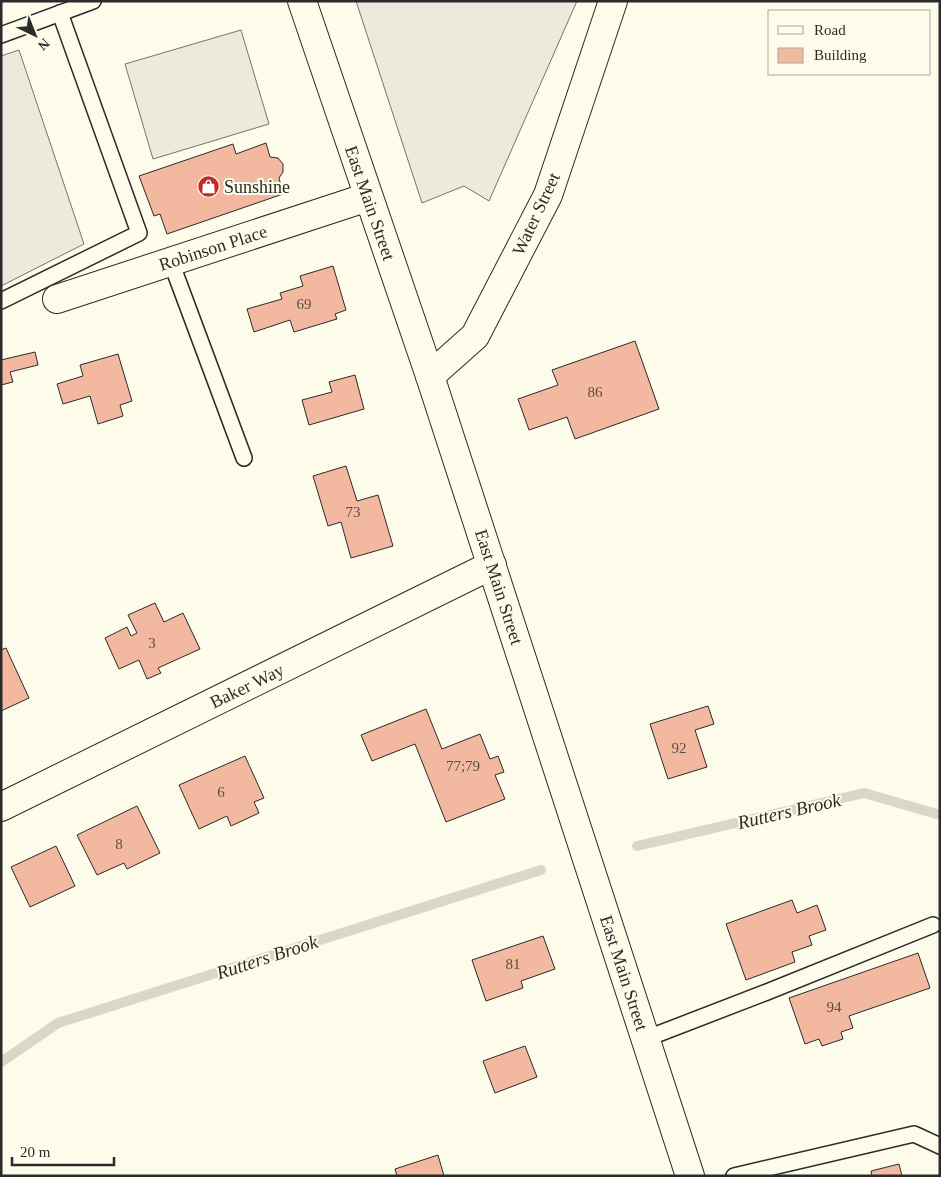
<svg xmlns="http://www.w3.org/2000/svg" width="941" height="1177" viewBox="0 0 941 1177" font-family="Georgia,serif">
<rect width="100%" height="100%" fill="#fdfbea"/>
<g fill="#eceadb" stroke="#74746e">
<polygon points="356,1 577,1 489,201 464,186 422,203"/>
<polygon points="241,30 269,124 153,159 125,64"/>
<polygon points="19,50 84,244 1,286 1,56"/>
</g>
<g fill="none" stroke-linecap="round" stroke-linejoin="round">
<g stroke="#d8d7c9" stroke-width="10">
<polyline points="637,846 864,793 940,815"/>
<polyline points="1,1062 58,1023 541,870"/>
</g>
</g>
<g fill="#f2b8a0" stroke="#2b2b2b">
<polygon points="266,143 270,157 278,158 283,164 283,172 279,178 283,194 167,234 160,214 154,216 139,176 233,144 236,154"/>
<polygon points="333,266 346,310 335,314 337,319 294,332 290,320 254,332 247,309 282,299 280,293 303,286 300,276"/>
<polygon points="635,341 659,409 575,439 567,417 529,430 518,399 558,385 552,370"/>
<polygon points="35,352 38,365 10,372 13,382 1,385 1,360"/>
<polygon points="118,354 132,401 120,405 123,416 98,424 90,396 63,404 57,384 83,376 80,365"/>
<polygon points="355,375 364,409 309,425 302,400 332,392 329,382"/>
<polygon points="346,466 357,501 378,495 393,546 351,558 341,522 328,526 313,476"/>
<polygon points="155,603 164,622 183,613 200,649 158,668 161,673 147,679 139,660 119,669 105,638 127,627 131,636 137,633 128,615"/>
<polygon points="6,648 29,698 1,711 1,650"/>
<polygon points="708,706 714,724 695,730 707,767 668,779 650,724"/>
<polygon points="426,709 442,749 480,734 490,759 498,756 504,772 495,775 505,799 446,822 415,744 372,761 361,735"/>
<polygon points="245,756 264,798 254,802 259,813 231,826 227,816 199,829 179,785"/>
<polygon points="137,806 160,853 127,869 124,863 97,875 77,835"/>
<polygon points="56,846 75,886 30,907 11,867"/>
<polygon points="792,900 797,913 817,905 826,930 809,936 812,945 792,952 795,962 746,980 726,924"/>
<polygon points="543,936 555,969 521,981 523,988 486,1001 472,960"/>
<polygon points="918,953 930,988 849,1016 853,1028 841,1032 843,1039 822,1046 819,1039 805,1044 789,998"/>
<polygon points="525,1046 537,1077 495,1093 483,1061"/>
<polygon points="438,1155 444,1176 397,1176 395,1169"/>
<polygon points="899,1164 902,1176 872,1176 871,1171"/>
</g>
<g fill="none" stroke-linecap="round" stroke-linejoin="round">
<defs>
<g id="lane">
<polyline points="1,35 93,1"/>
<polyline points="171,262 244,458"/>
<polyline points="1,301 139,233 60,13"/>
<polyline points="645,1039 767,992 933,925"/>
<polyline points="734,1176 914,1134 940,1146"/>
</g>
<g id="street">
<polyline points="57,299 368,197"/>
<polyline points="430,376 475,336 548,195 613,1"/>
<polyline points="1,807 492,565"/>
</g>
<polyline id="secondary" points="302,1 430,376 690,1176"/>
</defs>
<use href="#lane" stroke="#2b2b2b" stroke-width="18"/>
<use href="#street" stroke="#2b2b2b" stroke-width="30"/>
<use href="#secondary" stroke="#2b2b2b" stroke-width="30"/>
<use href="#lane" stroke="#fdfbea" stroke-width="15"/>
<use href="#street" stroke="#fdfbea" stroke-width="28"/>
<use href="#secondary" stroke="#fdfbea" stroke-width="28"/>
</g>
<defs>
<symbol id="shop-disc" viewBox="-11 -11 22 22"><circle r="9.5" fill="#c62828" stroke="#fdfbea"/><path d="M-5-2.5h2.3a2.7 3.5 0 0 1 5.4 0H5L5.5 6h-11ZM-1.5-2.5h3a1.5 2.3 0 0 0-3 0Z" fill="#fff"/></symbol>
</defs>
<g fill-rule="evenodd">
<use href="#shop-disc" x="196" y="174" width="25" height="25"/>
</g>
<g text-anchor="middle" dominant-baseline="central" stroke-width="4" stroke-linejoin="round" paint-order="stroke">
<g font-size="15" fill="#5d4e48">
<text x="304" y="304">69</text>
<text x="595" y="392">86</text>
<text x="353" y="512">73</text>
<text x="152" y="643">3</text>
<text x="679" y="748">92</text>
<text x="463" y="766">77;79</text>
<text x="221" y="792">6</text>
<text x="119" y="844">8</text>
<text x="513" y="964">81</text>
<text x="834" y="1007">94</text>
</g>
<g font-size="18" fill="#2b2b2b" stroke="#fdfbea" text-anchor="start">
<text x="224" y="187">Sunshine</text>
</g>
<g font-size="18" fill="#2b2b2b" stroke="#fdfbea">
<text transform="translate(370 203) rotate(71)">East Main Street</text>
<text transform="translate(536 214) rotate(-65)">Water Street</text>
<text transform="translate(213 248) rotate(-18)">Robinson Place</text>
<text transform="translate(499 587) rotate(72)">East Main Street</text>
<text transform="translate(247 686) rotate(-26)">Baker Way</text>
<text transform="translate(624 973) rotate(72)">East Main Street</text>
</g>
<g font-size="19" font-style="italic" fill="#2b2b2b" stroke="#fdfbea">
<text transform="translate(789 811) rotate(-13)">Rutters Brook</text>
<text transform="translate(267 957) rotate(-18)">Rutters Brook</text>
</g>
</g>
<rect width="941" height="1177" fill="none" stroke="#2b2b2b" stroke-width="5"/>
<rect x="768" y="10" width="162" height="65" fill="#fdfbea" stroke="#a9a89e"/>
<rect x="778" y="26" width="25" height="8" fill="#fdfbea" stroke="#a9a89e"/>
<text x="814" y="35" font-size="15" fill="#2b2b2b">Road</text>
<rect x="778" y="48" width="25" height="15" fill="#f2b8a0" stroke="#a9a89e"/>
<text x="814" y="60" font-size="15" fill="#2b2b2b">Building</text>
<g transform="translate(35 35) rotate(137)" stroke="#fdfbea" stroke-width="4" paint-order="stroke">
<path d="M0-4L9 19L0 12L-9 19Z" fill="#2b2b2b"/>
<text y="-8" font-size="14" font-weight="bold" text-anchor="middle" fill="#2b2b2b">N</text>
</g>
<path d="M12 1157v8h102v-8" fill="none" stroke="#2b2b2b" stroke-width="2.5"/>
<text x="20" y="1157" font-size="15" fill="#2b2b2b" stroke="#fdfbea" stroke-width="4" paint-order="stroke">20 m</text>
</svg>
